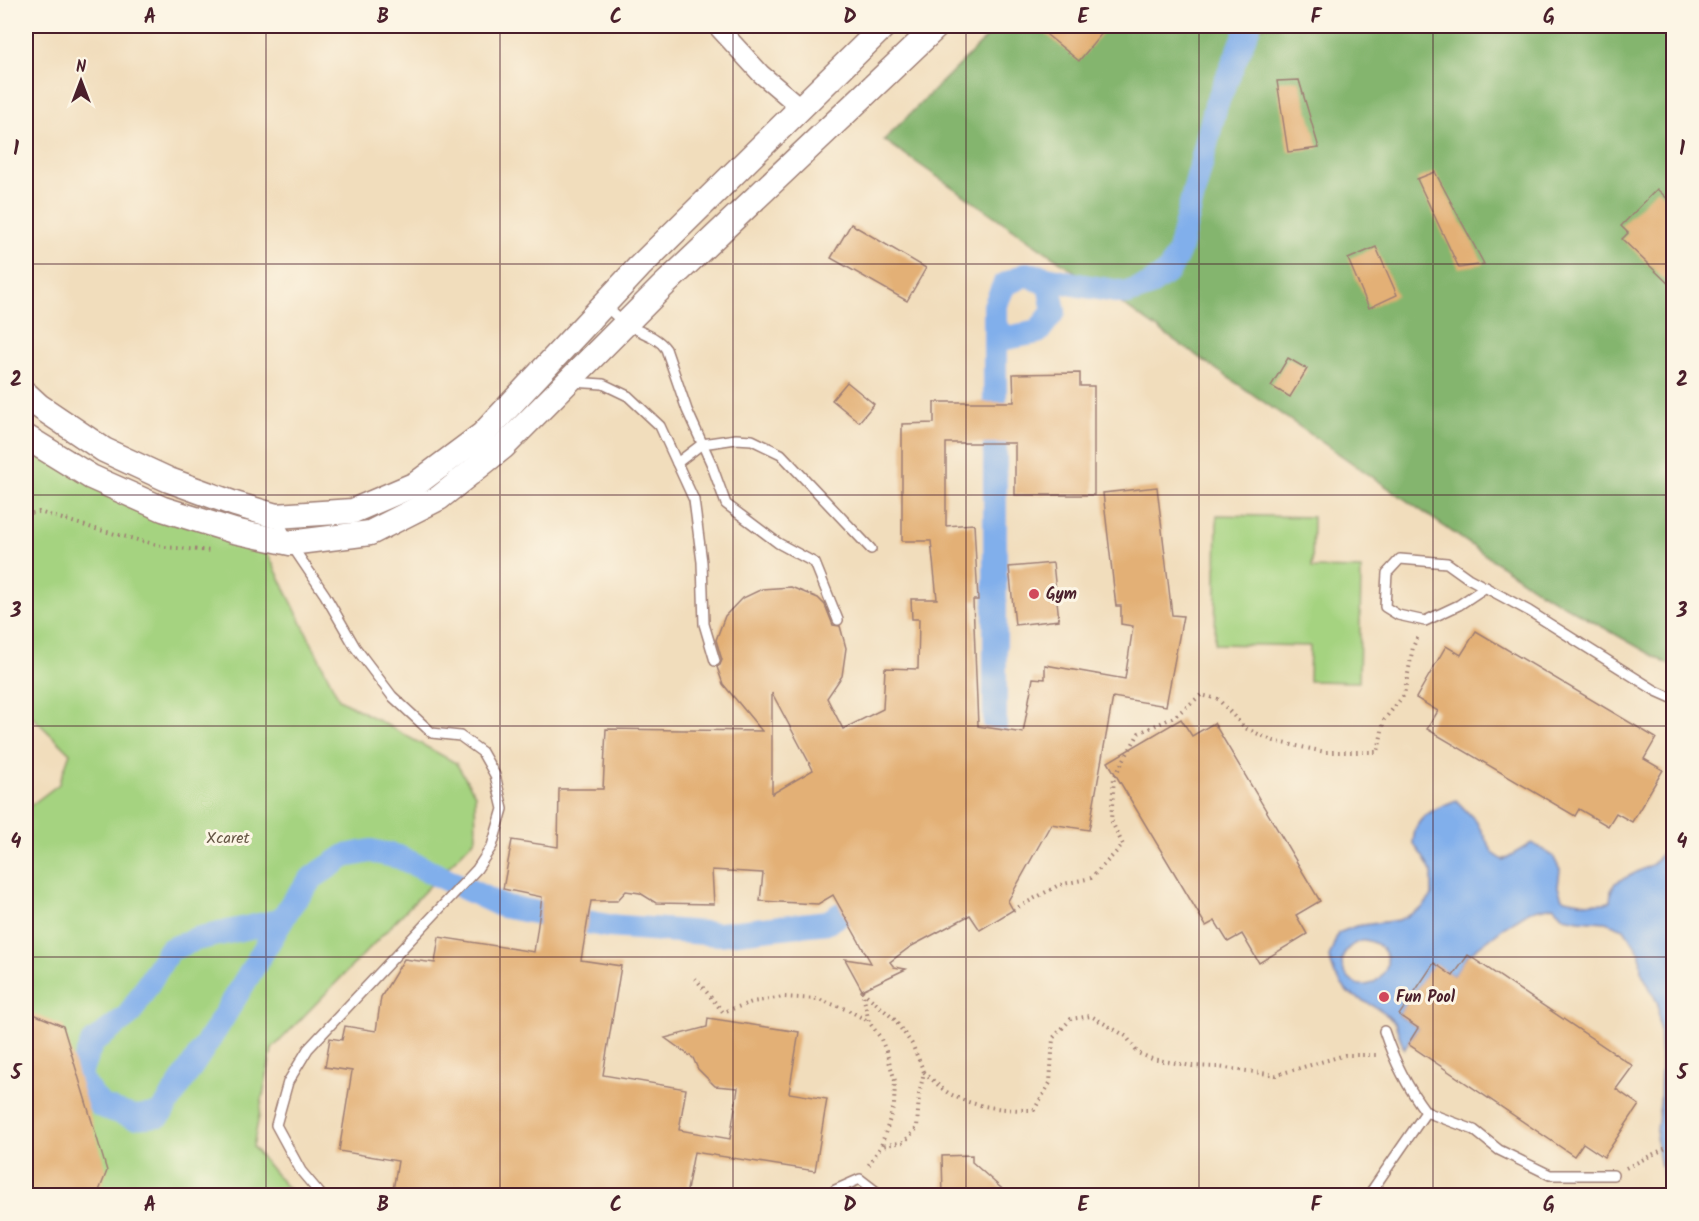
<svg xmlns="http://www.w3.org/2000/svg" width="1699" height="1221" viewBox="0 0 1699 1221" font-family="Kalam,sans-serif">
<rect width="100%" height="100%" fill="#fcf5e5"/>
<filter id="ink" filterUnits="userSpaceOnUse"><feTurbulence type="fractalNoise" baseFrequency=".0167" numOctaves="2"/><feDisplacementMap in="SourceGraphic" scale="12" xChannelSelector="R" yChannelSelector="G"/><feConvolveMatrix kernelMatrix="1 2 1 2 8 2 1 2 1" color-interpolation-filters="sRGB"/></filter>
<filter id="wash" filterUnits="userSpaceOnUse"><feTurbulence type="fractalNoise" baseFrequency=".008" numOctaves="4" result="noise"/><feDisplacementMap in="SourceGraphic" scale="24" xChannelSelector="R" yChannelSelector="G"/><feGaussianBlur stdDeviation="1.35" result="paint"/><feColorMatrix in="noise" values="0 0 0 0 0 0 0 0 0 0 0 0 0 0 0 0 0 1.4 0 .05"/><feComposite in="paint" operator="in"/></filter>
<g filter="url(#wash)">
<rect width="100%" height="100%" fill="#f1ddbc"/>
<g fill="#a5d380" stroke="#787956" stroke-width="1.5">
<polygon points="26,444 228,540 268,554 339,699 456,763 475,794 476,838 272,1049 253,1147 293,1195 26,1195 26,809 59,784 70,753 26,711"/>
<polygon points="1217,515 1313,517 1312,568 1361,569 1359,682 1309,681 1310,646 1215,644"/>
</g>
<polygon fill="#84b56e" stroke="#676a4c" stroke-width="1.5" points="998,26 1673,26 1673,667 1532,587 884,140"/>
<path fill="#81afeb" stroke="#66678b" stroke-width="1.5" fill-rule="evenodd" d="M1456 800 1476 821 1493 853 1503 860 1532 843 1553 856 1560 870 1558 887 1562 898C1578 902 1593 905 1610 902L1611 891 1615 883 1653 864 1673 839V1195H1664L1666 1193 1656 1141 1660 1102 1661 1061 1658 1004 1641 971 1640 953 1624 929 1606 922 1579 920 1564 917 1553 906 1530 911 1503 928 1468 955 1453 976 1434 964 1399 1015 1418 1028 1404 1049 1395 1023 1381 1010 1348 993 1335 975 1329 957 1338 933 1356 926 1399 920 1421 909 1432 896V873L1423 857 1413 843C1414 837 1414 829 1418 824 1426 811 1443 806 1456 800ZM1365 940C1416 952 1366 1010 1345 973 1336 957 1349 943 1365 940Z"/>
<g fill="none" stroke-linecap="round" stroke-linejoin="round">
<g stroke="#81afeb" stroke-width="24">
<polyline points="1033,275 1079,285 1127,293 1148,286 1169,271 1179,251 1216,105 1249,26"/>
<polyline points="995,327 1007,338 1038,332 1054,311 1049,285 1027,274 1004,285 995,306 995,760"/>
<polyline points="282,920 196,939 169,950 129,1015 92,1043 78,1077 101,1106 133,1117 160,1115 216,1029 282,920 290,906 312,878 345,856 371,851 399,857 502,906 608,926 719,934 828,922 870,896"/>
</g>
</g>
<g id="blocks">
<g fill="#e3b076" fill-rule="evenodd">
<polygon points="1036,26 1108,26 1079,61"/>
<polygon points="1299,80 1319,148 1288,152 1277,81"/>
<polygon points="1435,172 1484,264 1459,268 1417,179"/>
<polygon points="1657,189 1674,205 1674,289 1622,239 1628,233 1621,226"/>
<polygon points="851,224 926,268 907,301 831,258"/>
<polygon points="1376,247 1397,295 1369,308 1348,259"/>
<polygon points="1288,358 1307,369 1290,397 1271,386"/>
<path d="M1080 373V386H1094V495H1015V443H946V526L974 524 978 600H973L978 726 1023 733 1033 678 1045 679V665L1125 679 1133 626 1121 624V606H1116L1103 493 1157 487 1172 615 1183 616 1166 706 1113 697 1089 830 1051 824 1008 901 1013 910 980 930 970 915 910 947 890 962 894 967 906 969 862 990 845 959 871 963 833 895 818 904 760 901 763 873 712 870 714 904 656 903 640 893 626 891 617 901H591L581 960 621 966 603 1075 686 1089 679 1130 730 1139 738 1088 715 1086 698 1069 693 1058 665 1038 707 1027 708 1018 799 1032 789 1093 827 1099 815 1171 694 1152 686 1196H392L398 1161 339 1151 352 1071 325 1067 330 1038 342 1040 345 1026 376 1031 381 997 404 959 435 963 439 937 534 952 542 897 503 889 512 840 558 847 559 789H603L606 729 762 731 723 684 717 667 720 665 722 660 716 640 725 616 741 599 762 589 791 587 818 598 825 605 833 625 840 626 846 648 842 676 827 698 843 729 883 709 885 668 918 669 919 619H912L911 599H937L931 541H902V424L934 423V402H1014L1013 374ZM772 693 813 770 772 794Z"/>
<polygon points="847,382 874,404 859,422 832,400"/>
<polygon points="1053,563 1059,620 1015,625 1009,567"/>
<polygon points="1476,631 1656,738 1644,759 1663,770 1632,822 1616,813 1608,826 1579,809 1575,816 1427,729 1438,711 1416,698 1446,646 1461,655"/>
<polygon points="1181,719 1192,736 1214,723 1320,901 1296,915 1307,934 1259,963 1242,934 1228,942 1215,921 1206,926 1108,762"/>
<polygon points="1468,955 1633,1066 1616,1089 1639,1105 1604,1157 1583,1143 1574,1156 1408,1044 1418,1028 1399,1015 1434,963 1453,976"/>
<polygon points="26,1011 63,1026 107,1171 97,1196 26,1196"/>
<polygon points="972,1155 972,1162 1010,1196 943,1196 942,1156"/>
</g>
</g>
</g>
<g filter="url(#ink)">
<use href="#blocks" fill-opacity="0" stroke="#9e7e74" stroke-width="1.5"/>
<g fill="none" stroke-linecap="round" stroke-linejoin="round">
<defs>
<g id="service">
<path d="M605 305C611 311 618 319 626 324 640 333 656 335 666 349L687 410 711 463 726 504 778 543 815 563 838 620"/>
<polyline points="572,382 603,384 628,396 660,426 694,500 702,562 704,624 715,661"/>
<polyline points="677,463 702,444 736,439 752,440 781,454 871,549"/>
<polyline points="277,518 290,543 325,595 355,647 392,696 432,733 460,736 482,752 495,775 503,809 492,846 477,869 308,1049 288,1082 276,1125 301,1171 322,1196"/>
<polyline points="1486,587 1459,605 1425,621 1398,615 1385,607 1387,573 1400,559 1447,563 1468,578 1529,611 1656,691 1674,699"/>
<polyline points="1426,1112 1474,1130 1499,1150 1550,1175 1613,1175"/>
<polyline points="833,1196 835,1190 860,1179 882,1196"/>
<path d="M1368 1196 1426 1112C1407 1087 1394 1061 1384 1031"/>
</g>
<polyline id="minor" points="717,26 761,74 801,108"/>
<g id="tertiary">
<polyline points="26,394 39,406 104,450 169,480 235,504 276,516 353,511 416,484 483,434 639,267 884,26"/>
<polyline points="26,437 91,477 163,509 234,531 290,543 370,533 439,498 503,447 662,287 937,26"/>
</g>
</defs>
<use href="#service" stroke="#9e7e74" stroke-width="12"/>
<use href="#minor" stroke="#9e7e74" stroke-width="21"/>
<use href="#tertiary" stroke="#9e7e74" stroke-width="27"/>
<g stroke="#9e7e74" stroke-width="4" stroke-dasharray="1.5 4.5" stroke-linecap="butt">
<polyline points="26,514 39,512 96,529 165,547 212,551"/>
<polyline points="1013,910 1059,885 1091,878 1123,845 1111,820 1114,777 1139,733 1174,717 1201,695 1218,699 1245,728 1274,741 1325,752 1378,752 1384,720 1404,695 1413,647 1418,636"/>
<polyline points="695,978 723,1012 752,1002 783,997 818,999 848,1010 868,1021"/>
<polyline points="862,990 869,1022 880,1037 886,1051 895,1081 894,1105 888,1125 881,1146 868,1166"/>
<polyline points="862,991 894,1019 912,1044 924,1072 919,1095 917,1128 904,1142 881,1146"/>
<path d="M924 1072C932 1079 940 1088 950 1094 976 1108 1005 1110 1034 1110L1050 1083 1053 1038 1071 1019 1091 1016 1126 1036 1138 1053 1152 1059 1192 1066 1218 1067 1276 1075 1345 1055H1376"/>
<polyline points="1626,1168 1674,1144"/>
</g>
<use href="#service" stroke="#fff" stroke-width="9"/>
<use href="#minor" stroke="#fff" stroke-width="18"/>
<use href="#tertiary" stroke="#fff" stroke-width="24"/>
</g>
</g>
<path fill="none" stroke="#4a1f2b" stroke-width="1.5" stroke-opacity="0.55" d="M266 26V1196M500 26V1196M733 26V1196M966 26V1196M1199 26V1196M1433 26V1196M26 264H1674M26 495H1674M26 726H1674M26 957H1674"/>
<g fill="#d1495b" stroke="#fcf5e5" stroke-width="2">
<circle cx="1034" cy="594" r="6"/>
<circle cx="1384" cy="997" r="6"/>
</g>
<g text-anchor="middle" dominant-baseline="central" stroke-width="6" stroke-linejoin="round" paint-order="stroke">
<g font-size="16" font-weight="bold" fill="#4a1f2b" stroke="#fcf5e5" text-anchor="start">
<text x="1046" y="594">Gym</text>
<text x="1396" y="997">Fun Pool</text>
</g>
<g font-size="16" fill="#655544" stroke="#fcf5e5">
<text x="228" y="838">Xcaret</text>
</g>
</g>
<rect width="1699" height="1221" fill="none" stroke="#fcf5e5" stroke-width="66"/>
<g transform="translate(81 81)" stroke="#fcf5e5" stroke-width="4.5" paint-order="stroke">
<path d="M0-4.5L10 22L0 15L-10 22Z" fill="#4a1f2b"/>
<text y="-9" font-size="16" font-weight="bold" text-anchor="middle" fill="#4a1f2b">N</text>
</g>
<rect x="33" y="33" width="1633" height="1155" fill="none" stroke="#4a1f2b" stroke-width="2"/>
<g font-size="20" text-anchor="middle" font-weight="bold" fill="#4a1f2b">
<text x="150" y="23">A</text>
<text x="383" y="23">B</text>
<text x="616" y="23">C</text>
<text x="850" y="23">D</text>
<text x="1083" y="23">E</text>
<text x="1316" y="23">F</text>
<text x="1549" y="23">G</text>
<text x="16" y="155">1</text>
<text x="1682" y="155">1</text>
<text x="16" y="386">2</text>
<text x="1682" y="386">2</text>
<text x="16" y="617">3</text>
<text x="1682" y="617">3</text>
<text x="16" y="848">4</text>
<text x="1682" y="848">4</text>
<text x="16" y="1079">5</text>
<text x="1682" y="1079">5</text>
<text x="150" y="1211">A</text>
<text x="383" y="1211">B</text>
<text x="616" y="1211">C</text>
<text x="850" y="1211">D</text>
<text x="1083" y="1211">E</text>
<text x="1316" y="1211">F</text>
<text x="1549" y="1211">G</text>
</g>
</svg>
